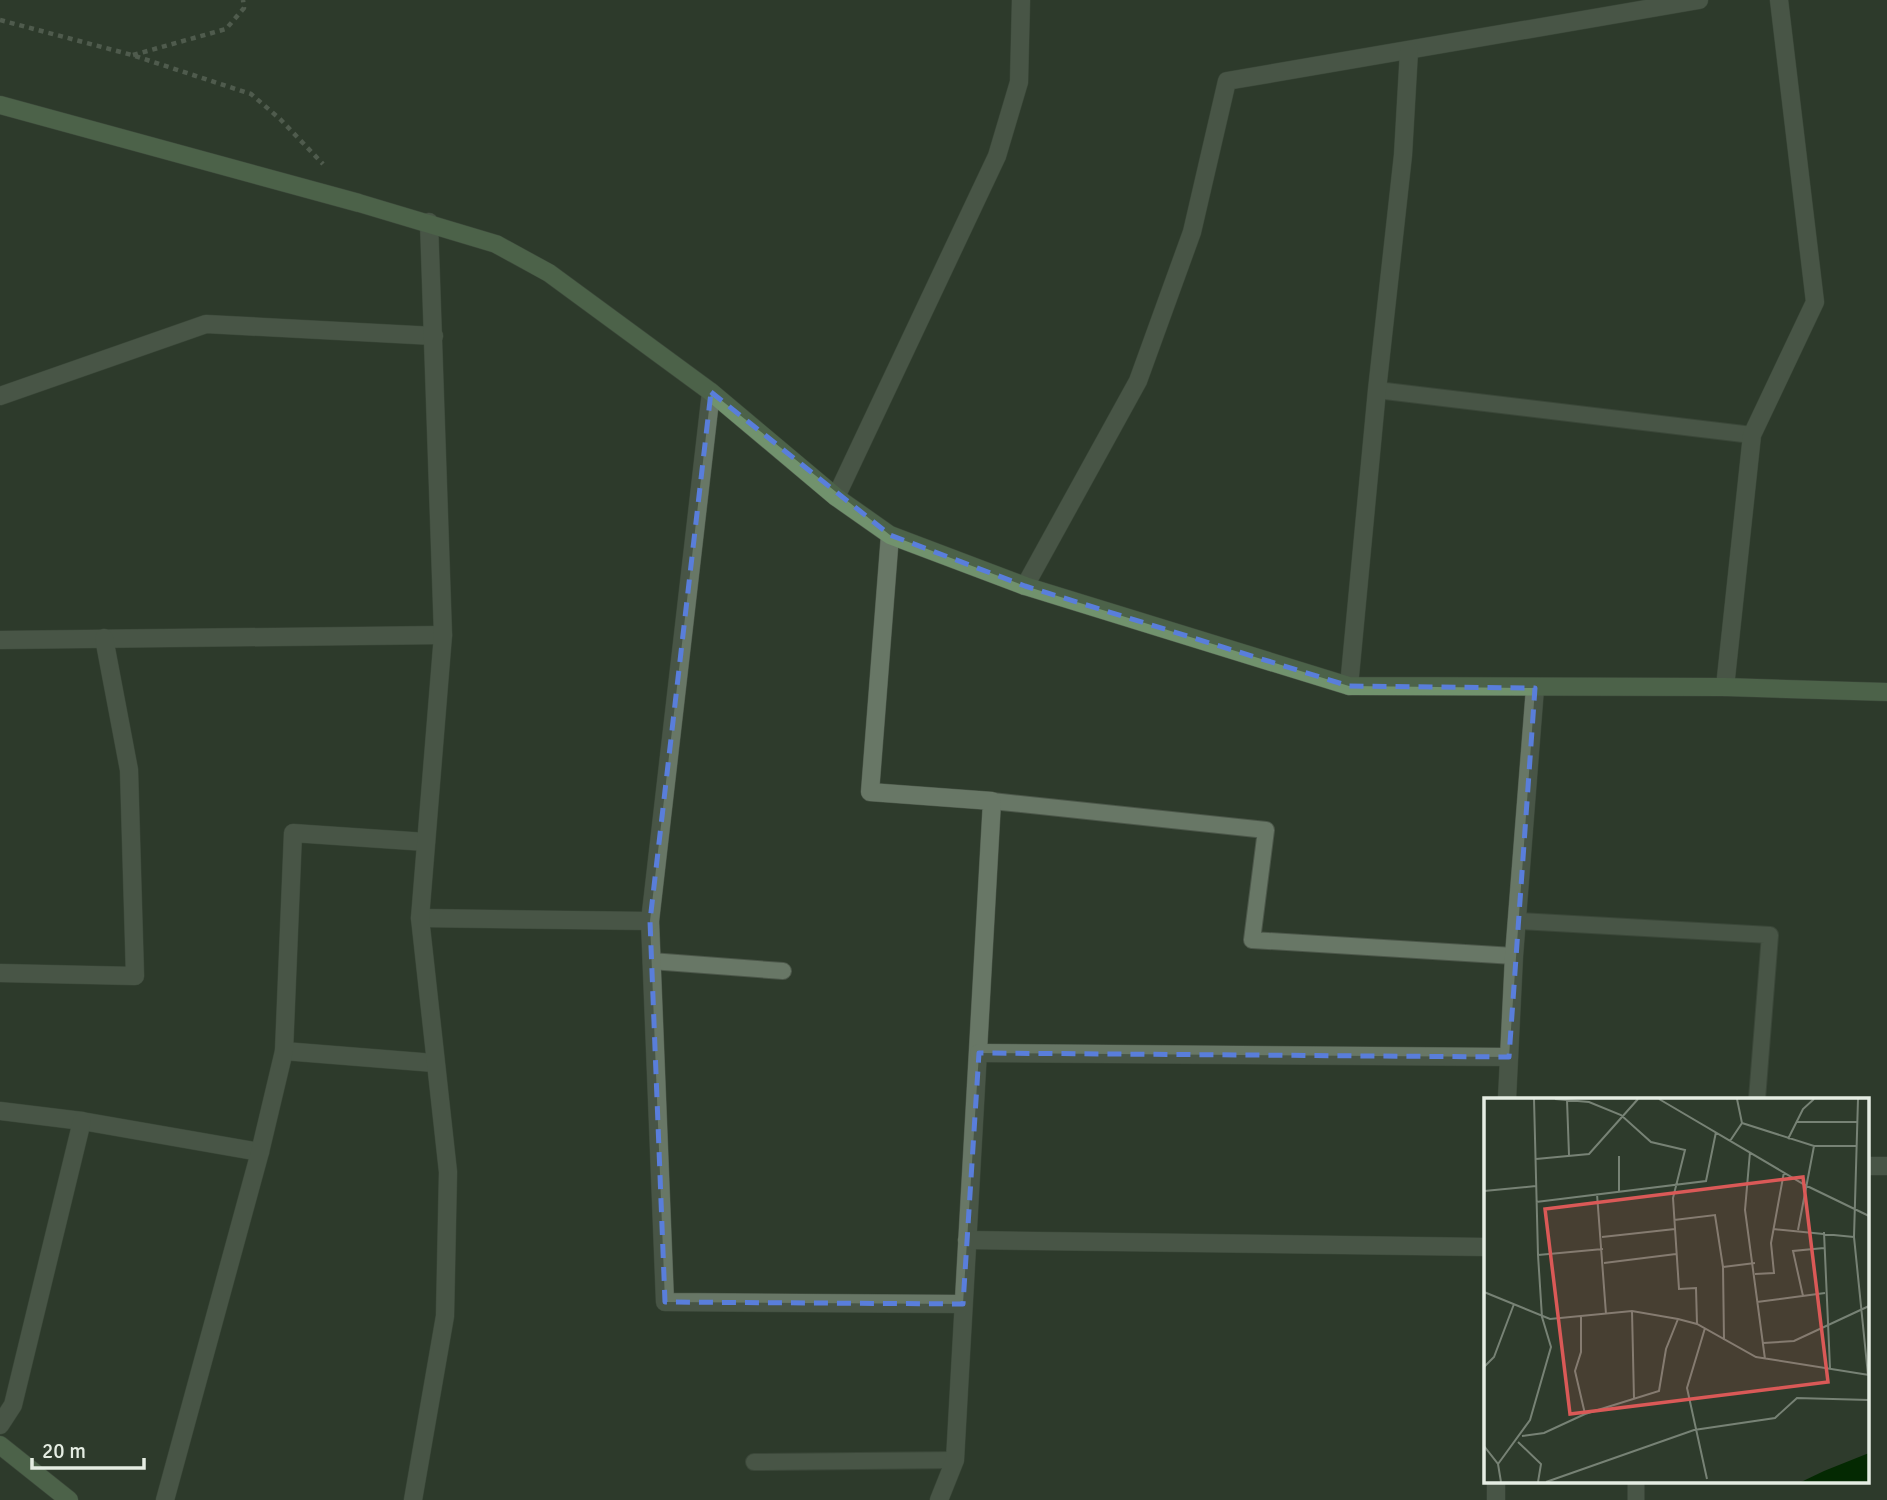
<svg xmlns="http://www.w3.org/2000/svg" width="1887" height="1500" viewBox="0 0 1887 1500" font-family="Signika,sans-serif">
<rect width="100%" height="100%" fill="#2e3b2c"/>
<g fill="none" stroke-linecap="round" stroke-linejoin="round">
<defs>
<g id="lane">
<polyline points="1377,390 1752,435"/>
<polyline points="992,801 1266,830 1252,940 1514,956"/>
<polyline points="1518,921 1770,935 1757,1099"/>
<polyline points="651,961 783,971"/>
<polyline points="754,1462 955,1460"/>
<polyline points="1636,1500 1636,1481"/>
</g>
<g id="street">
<polyline points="711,392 650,921 665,1302 963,1304"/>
<polyline points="0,396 206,324 434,336"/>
<polyline points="836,497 997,156 1019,82 1021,0"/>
<polyline points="890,535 870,792 992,801 955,1460 939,1500"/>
<polyline points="1025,586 1138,381 1192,232 1227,81 1699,0"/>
<polyline points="0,640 443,635"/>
<polyline points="1349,686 1377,390 1403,155 1409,51"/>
<polyline points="1725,687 1752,435 1815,302 1779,0"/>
<polyline points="420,918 650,921"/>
<polyline points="0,973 135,976 129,770 104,638"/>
<polyline points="284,1051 434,1063"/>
<polyline points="979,1053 1509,1057"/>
<polyline points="1507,1099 1514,956 1535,688"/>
<polyline points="0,1111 82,1121 260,1152"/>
<polyline points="1868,1166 1887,1166"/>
<polyline points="967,1240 1486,1247"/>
<polyline points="0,1425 13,1405 82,1121"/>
<polyline points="165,1500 260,1152 284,1051 293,833 426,842"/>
<polyline points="413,1500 445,1316 448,1172 420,918 443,635 429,222"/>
<polyline points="1496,1500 1496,1481"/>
</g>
<g id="secondary">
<polyline points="0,105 359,203 496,244 549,273 711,392 836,497 890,535 1025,586 1349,686 1725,687 1887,692"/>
<polyline points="0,1445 69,1500"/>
</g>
</defs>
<use href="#lane" stroke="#4c574a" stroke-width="18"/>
<use href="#street" stroke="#4c574a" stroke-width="19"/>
<use href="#secondary" stroke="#4c574a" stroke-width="19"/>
<g stroke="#798477" stroke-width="4.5" stroke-dasharray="5 5" stroke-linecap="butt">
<polyline points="0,20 132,55 251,94 280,119 323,164"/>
<polyline points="133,55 226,29 244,8 243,0"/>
</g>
<use href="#lane" stroke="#687766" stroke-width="16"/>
<use href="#street" stroke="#687766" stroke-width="18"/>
<use href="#secondary" stroke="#71926d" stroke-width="18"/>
</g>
<path d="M0 0H1887V1500H0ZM711 392 890 535 1025 586 1349 686 1535 688 1509 1057 979 1053 963 1304 665 1302 650 921Z" fill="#2e3b2c" fill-opacity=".55" fill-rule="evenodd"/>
<path fill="none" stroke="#597edb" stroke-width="5" stroke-dasharray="14 9" stroke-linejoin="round" d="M711 392 890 535 1025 586 1349 686 1535 688 1509 1057 979 1053 963 1304 665 1302 650 921Z"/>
<g transform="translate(1484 1098)">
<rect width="385" height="385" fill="#2e3b2c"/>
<path d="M385 355V384H317L340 373Z" fill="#042902"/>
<path fill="none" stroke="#778275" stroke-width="2" d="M71 1 105 4 137 17 167 44 201 52 189 100 195 191 212 190 213 226M175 1 321 87 385 118M374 1 370 139 384 277M83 2 85 57M313 24H373M258 25 330 48H373M304 41 319 11 330 1M246 43 258 25 253 1M266 54 261 112 281 261M135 58V93M52 61 105 56 154 1M0 93 52 88M113 96 122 216M52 104 222 83 232 34M190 122 231 117 239 169 240 242M289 131 370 139M314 132 330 48M340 134 346 270M118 139 191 131M54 157 119 151M120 165 192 156M239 169 271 165M271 176 290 175 287 145 300 74M0 194 66 221 148 213 194 221 213 226 272 259 385 277M319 198 309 153 340 150M273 204 341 195M148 213 150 301M97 219V254L91 273 101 316M221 230 203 290 223 381M279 245 310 243 385 208M0 269 10 259 30 206M38 338 60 335 101 316 175 293 182 251 194 221M34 344 57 366 54 384M0 348 14 366 17 384M14 366 46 322 67 249 58 219 54 157 50 1M62 384 210 332 291 320 313 300 385 302"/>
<path fill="#da5957" fill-opacity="0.15" stroke="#da5957" stroke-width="3.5" d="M319 79 344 284 86 316 61 111Z"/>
<rect width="385" height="385" fill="none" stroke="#e5ede3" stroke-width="3.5"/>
</g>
<path d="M32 1458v10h112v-10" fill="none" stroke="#e5ede3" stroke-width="3.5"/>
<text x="42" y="1458" font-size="21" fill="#e5ede3" stroke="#2e3b2c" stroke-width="5" paint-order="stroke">20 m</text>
</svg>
